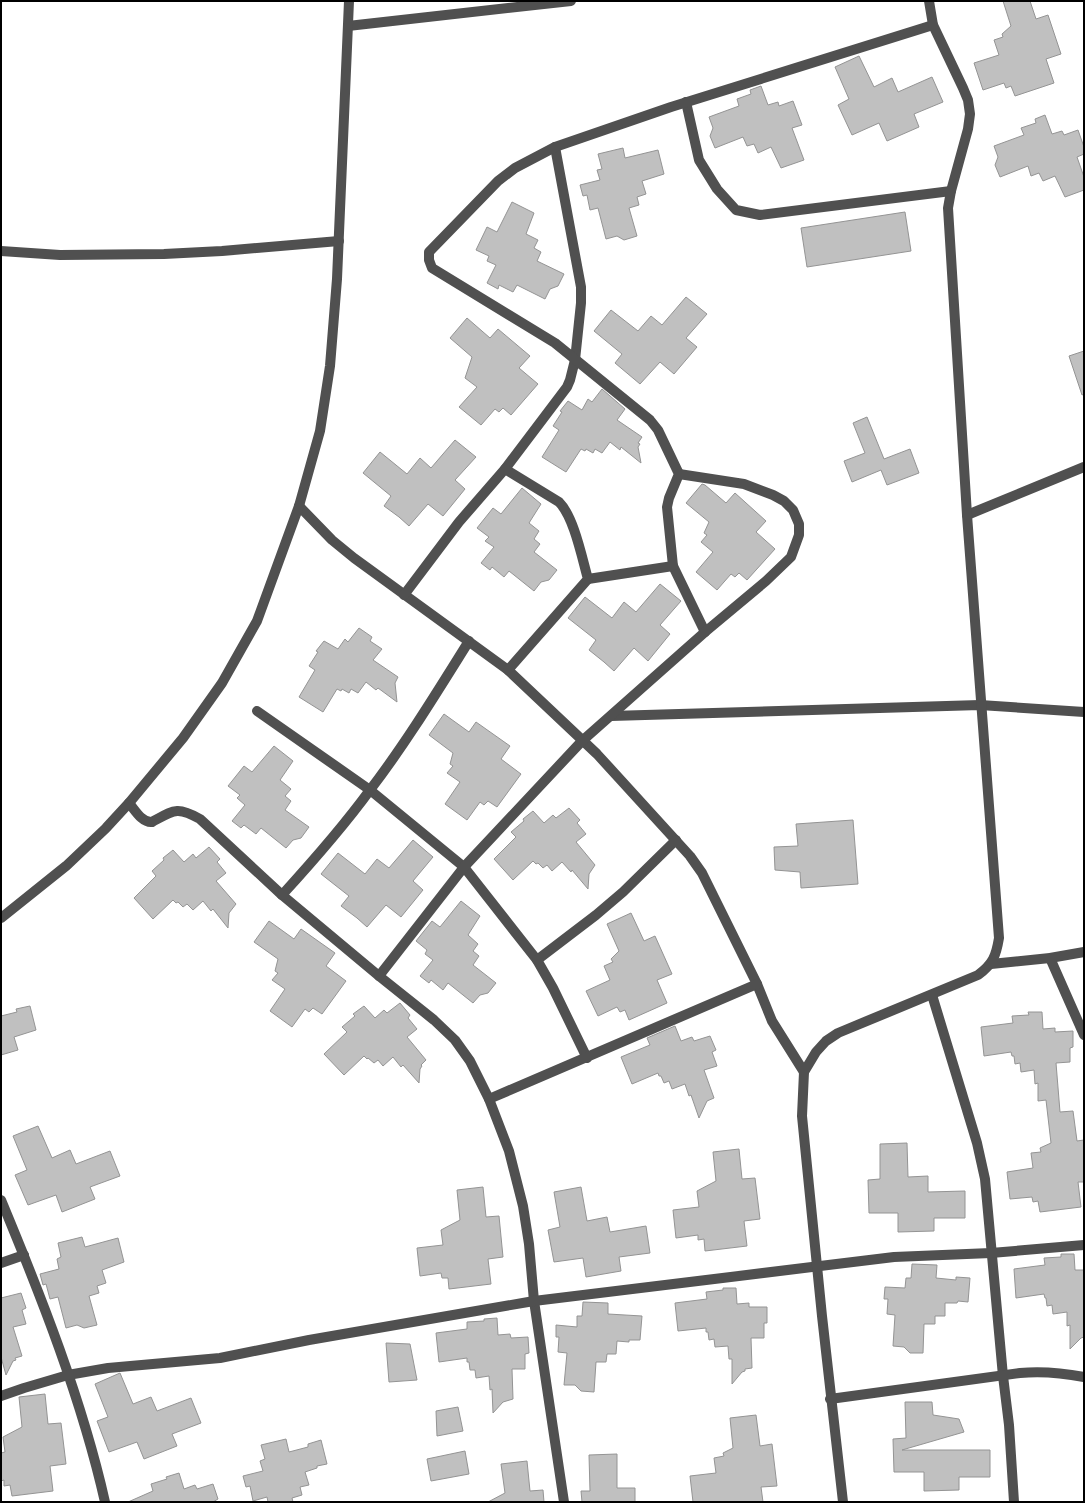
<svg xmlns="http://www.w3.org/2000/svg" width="1085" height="1503" viewBox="0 0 1085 1503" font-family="'Noto Sans',sans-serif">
<rect width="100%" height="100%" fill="#fff"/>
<g fill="#c0c0c0" stroke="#949494">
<polygon points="1003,1 1030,1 1036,19 1048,15 1061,54 1046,59 1054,83 1015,96 1011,86 1006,88 1004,83 983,90 974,63 999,55 994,40 1003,37 1002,34 1011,26"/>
<polygon points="859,56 874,87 892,78 898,92 932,77 943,102 914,114 919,127 887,141 879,123 852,135 838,105 849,99 835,67"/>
<polygon points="761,86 768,105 778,102 779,106 793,101 802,125 792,128 804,160 781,168 771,147 758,153 754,144 747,146 743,137 715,148 710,136 713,128 709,117 739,106 737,99 751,94 750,90"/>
<polygon points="1045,115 1052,134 1062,131 1064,135 1078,130 1084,147 1084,154 1077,157 1084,177 1084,190 1065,197 1055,176 1043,181 1039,173 1031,176 1028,166 1000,177 995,165 998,157 994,146 1024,135 1021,128 1036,123 1035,119"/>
<polygon points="623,148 625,158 658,150 664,174 642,181 646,194 637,197 639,205 629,208 637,236 624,240 617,236 606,239 598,208 590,210 587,195 583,196 580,185 600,180 597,170 602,169 598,154"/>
<polygon points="512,202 534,213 526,234 538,240 534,248 541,252 537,261 564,274 558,286 550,289 545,299 517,285 513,292 499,285 498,289 487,283 496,265 487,261 489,256 476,250 487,227 497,232"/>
<polygon points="905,212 911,251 807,267 801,228"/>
<polygon points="686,297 707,314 686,338 697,347 674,374 660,362 640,384 615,363 622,354 594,331 611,310 638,331 651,316 662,325"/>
<polygon points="467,318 490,338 498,329 530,356 519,368 538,384 511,415 503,408 499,412 495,409 481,425 459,407 477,387 465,378 472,357 450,338"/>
<polygon points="1084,351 1084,394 1082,395 1069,356"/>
<polygon points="602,389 625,409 617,420 642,437 638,443 640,444 638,447 641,463 621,447 620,450 610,442 602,453 595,449 593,453 586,449 585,451 581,449 566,472 542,457 559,430 553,426 562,412 560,411 568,401 582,410 588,399 592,402"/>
<polygon points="867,417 884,459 910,449 919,473 887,485 881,470 852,482 844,461 865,453 853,423"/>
<polygon points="455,440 476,457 455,480 465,489 443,516 428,504 409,526 399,517 384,506 391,496 363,473 380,452 407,474 420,458 431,468"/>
<polygon points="702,484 705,485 726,503 735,493 766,521 756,532 775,549 747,580 739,573 735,577 731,574 717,590 696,572 713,552 701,542 707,535 704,533 709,522 686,503"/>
<polygon points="522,488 541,504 529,523 539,531 534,539 540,544 534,552 557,570 549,580 541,582 534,591 509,571 504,577 492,567 490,570 481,563 494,547 485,541 489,537 477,528 493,508 501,514"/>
<polygon points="660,584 681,601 660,625 670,634 648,661 634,648 614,671 604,662 589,650 596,640 568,618 585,597 612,618 624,602 636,612"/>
<polygon points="359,628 372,637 370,641 382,649 373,660 398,677 395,683 397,702 378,688 376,690 366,682 358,693 351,689 349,693 342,689 341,691 337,689 323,712 299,697 315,670 309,666 318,652 316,651 324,641 338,649 345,639 348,642"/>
<polygon points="444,714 469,732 476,722 510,746 501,759 521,774 497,807 488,801 484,805 480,802 467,820 445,804 460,782 447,773 453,766 450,764 453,753 429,735"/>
<polygon points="274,746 293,761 280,780 291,789 285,796 291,801 285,810 309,827 301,838 293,840 286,848 261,828 256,834 244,825 241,828 232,821 245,805 237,798 240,795 228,786 244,766 252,772"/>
<polygon points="569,808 580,820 577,823 586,834 576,842 595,865 589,874 588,889 572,870 571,872 562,862 552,871 547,865 543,868 538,863 536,864 533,861 513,880 494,859 516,837 511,832 524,821 523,819 533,811 544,823 553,815 556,818"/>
<polygon points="853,820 858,884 801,888 800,872 775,870 774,847 798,846 796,824"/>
<polygon points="413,840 433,857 413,881 423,890 401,917 386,905 367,927 357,918 341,906 349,896 321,874 338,853 365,874 377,859 389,868"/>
<polygon points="209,847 220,859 217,862 226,873 216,881 236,904 229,913 228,928 213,909 211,911 203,901 193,910 187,904 183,907 178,902 176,903 173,900 153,919 134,898 156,876 152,871 164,860 163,858 173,850 184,862 193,854 196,858"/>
<polygon points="461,901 480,916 468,935 478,944 473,951 479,956 473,965 496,983 488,993 480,995 473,1003 448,983 443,990 431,980 429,983 420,976 433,960 425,954 427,950 416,941 432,921 440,927"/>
<polygon points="631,913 644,941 655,936 672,974 657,980 667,1003 629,1020 625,1010 620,1012 617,1007 598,1016 586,991 610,980 604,966 613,962 611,959 619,951 607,924"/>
<polygon points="269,921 294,939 301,929 335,953 326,966 346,981 322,1014 313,1008 309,1012 305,1009 292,1027 270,1011 285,989 272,980 278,973 275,971 278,959 254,942"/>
<polygon points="400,1003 410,1015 408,1018 417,1029 407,1037 426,1060 421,1065 422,1066 420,1069 419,1083 403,1065 401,1067 393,1057 383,1066 378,1060 374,1063 368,1058 367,1059 364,1056 344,1075 324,1054 347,1032 342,1027 355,1016 353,1014 364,1006 375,1018 384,1010 387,1013"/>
<polygon points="30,1006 36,1030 14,1037 18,1050 1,1055 1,1016 17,1012 16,1009"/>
<polygon points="1028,1012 1042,1012 1043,1029 1055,1028 1055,1032 1073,1031 1073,1047 1070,1048 1070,1062 1056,1063 1060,1112 1073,1111 1077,1141 1084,1140 1084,1182 1078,1182 1081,1207 1040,1212 1038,1201 1033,1202 1032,1197 1010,1199 1007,1172 1033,1168 1031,1153 1041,1152 1040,1148 1051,1143 1046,1100 1038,1101 1038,1083 1035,1084 1034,1070 1021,1072 1020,1063 1015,1064 1014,1056 1012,1056 1011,1052 984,1056 981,1027 1013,1023 1012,1016 1029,1015"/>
<polygon points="675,1026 681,1041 692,1037 694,1041 710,1036 716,1050 712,1052 717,1066 704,1070 714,1098 707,1101 699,1118 691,1095 689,1096 685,1084 672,1089 669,1081 664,1083 661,1076 659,1076 658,1073 632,1084 621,1057 650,1045 647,1038"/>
<polygon points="38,1126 52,1158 70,1150 76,1164 110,1151 120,1176 90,1187 95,1199 62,1212 56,1195 28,1205 15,1175 27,1170 13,1136"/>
<polygon points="907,1143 908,1177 928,1176 928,1192 965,1191 965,1218 934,1218 934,1231 898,1232 898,1213 869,1213 868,1180 880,1179 880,1144"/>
<polygon points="739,1149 742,1179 755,1178 760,1219 744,1221 747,1246 705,1251 704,1239 698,1240 698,1235 676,1238 673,1210 699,1207 697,1191 716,1181 713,1152"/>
<polygon points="483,1187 486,1217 499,1216 503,1257 488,1259 491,1284 449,1289 448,1278 442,1278 441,1273 420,1276 417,1248 443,1245 441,1230 460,1220 457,1190"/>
<polygon points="581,1187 587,1221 607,1217 610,1232 646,1226 650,1253 619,1257 621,1271 586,1277 583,1258 554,1262 548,1230 560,1227 554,1192"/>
<polygon points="82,1237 85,1247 118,1238 124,1262 102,1270 106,1283 97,1286 99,1293 89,1296 97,1325 84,1328 77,1325 66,1328 58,1297 50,1299 46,1284 43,1285 40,1274 59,1269 57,1259 61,1257 58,1243"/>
<polygon points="1061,1254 1074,1254 1075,1270 1084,1270 1084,1337 1081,1338 1070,1349 1070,1325 1067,1326 1067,1312 1053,1314 1052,1305 1047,1306 1046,1298 1045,1298 1044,1294 1016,1298 1014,1269 1045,1265 1044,1258 1061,1257"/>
<polygon points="912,1264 937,1265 936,1278 956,1280 956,1277 970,1278 968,1302 958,1301 957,1303 945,1303 945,1316 935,1316 935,1324 924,1324 923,1353 910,1353 904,1347 893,1346 895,1315 887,1314 888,1299 884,1299 885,1287 905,1288 906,1278 911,1278"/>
<polygon points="723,1288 736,1288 737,1304 749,1303 749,1307 767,1307 767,1323 764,1323 764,1338 751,1338 752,1368 745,1369 745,1371 742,1372 732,1384 732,1359 729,1359 728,1346 715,1347 714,1339 709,1340 708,1332 706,1332 706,1328 678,1331 675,1303 707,1299 706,1292 723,1290"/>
<polygon points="21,1293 26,1308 22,1310 26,1324 13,1327 22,1356 15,1358 16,1360 13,1361 6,1375 1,1357 1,1298"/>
<polygon points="583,1302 608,1303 608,1314 642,1316 640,1340 629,1340 629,1342 617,1341 616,1354 607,1354 606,1362 596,1362 594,1392 581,1391 575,1385 564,1385 567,1353 558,1352 559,1337 556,1337 556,1325 577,1327 577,1316 582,1316"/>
<polygon points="497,1318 498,1335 510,1334 511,1338 528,1337 529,1353 525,1354 525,1369 512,1369 513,1399 503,1402 493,1413 492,1389 490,1390 489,1376 476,1378 475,1370 470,1370 469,1362 467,1362 467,1358 439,1362 436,1333 467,1329 467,1322 484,1321 484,1319"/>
<polygon points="386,1343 410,1344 417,1380 389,1382"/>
<polygon points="120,1373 133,1404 151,1397 157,1411 191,1398 201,1423 172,1434 177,1446 144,1459 137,1442 109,1452 97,1421 108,1417 95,1384"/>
<polygon points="45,1394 48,1424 61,1423 66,1464 50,1466 53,1491 12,1496 10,1485 4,1486 4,1480 1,1481 1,1453 5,1452 3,1437 22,1427 19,1397"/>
<polygon points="905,1402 932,1402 933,1415 959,1419 964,1432 902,1450 990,1450 990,1477 959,1477 959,1490 924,1491 924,1472 894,1472 893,1439 906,1438"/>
<polygon points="458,1407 463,1431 437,1436 436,1411"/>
<polygon points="756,1415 760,1446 772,1444 777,1486 761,1487 763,1502 693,1502 690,1476 716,1473 714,1458 724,1456 723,1453 733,1448 730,1418"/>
<polygon points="286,1439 289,1452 308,1447 308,1444 321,1440 327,1464 317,1466 317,1468 305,1472 309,1485 300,1487 302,1495 292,1498 293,1502 268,1502 267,1497 253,1501 250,1486 246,1487 243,1476 263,1471 260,1461 265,1459 261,1445"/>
<polygon points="465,1451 469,1474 431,1481 427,1459"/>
<polygon points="617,1454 617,1488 635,1488 635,1502 582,1502 581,1491 590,1491 589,1455"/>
<polygon points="527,1461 530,1491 543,1490 544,1502 488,1502 505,1493 501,1464"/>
<polygon points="179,1473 184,1489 195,1485 197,1489 213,1484 218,1499 213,1502 128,1502 153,1491 151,1484 167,1479 166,1477"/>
</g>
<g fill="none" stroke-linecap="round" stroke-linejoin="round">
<g stroke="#505050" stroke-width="10">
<polyline points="348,26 571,1"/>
<polyline points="686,102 699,160 717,189 736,210 760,215 951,191"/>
<polyline points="1,251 60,255 164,254 222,251 339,241"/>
<polyline points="505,469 567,387 570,380 575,360 581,303 581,287 555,147"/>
<polyline points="299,506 332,540 354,558 508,670 597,754 690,856 702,873 757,984 772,1021 804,1072"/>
<polyline points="967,515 1084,467"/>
<polyline points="673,566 705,632"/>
<polyline points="588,579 673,566 667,507 669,498 679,474 658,430 650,420 555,343 432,268 429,260 429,252 498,181 515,168 555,147 671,107 933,25"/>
<path d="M404 595 459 522 505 469 559 502C574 517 582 558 588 579L508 670"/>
<polyline points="257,711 370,790 464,867 537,960 553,988 587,1058"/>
<polyline points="611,716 980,705 1084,712"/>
<path d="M129 803C135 810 142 823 152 822 174 810 177 806 200 819L282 895 379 976 434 1020 455 1040 470 1061 489 1099 509 1151 523 1206 529 1244 534 1301 564 1502"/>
<path d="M282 895C313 861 343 827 370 790 406 743 437 692 469 641"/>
<polyline points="1,918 66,866 106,828 129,803 183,738 222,683 257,621 299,506 320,431 330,366 337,279 349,1"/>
<polyline points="1050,958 1084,1035"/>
<polyline points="537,960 596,915 623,892 676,840"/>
<polyline points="991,964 1050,958 1084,952"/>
<polyline points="379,976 464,867 582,741 705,632 766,581 791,557 799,535 799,524 793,510 784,501 773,495 744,484 679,474"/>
<polyline points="932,995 977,1143 985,1179 1003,1376 1009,1425 1014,1502"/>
<polyline points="489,1099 757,984"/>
<path d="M1 1200C41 1296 82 1400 105 1502"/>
<polyline points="1,1263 24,1255"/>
<polyline points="1,1396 24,1388 68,1375 108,1368 220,1358 309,1340 534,1301 894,1257 991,1253 1084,1245"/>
<path d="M830 1399 1020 1373C1041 1371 1063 1373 1084 1377"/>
<path d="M843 1502 822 1316 802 1116 804 1072 816 1052 826 1041 838 1033 978 975C993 964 996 956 999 938L967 515 948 208 951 191 968 129 970 114 968 100 963 88 933 25 929 1"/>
</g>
</g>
<rect width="1085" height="1503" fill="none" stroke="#000000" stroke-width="4"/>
</svg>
